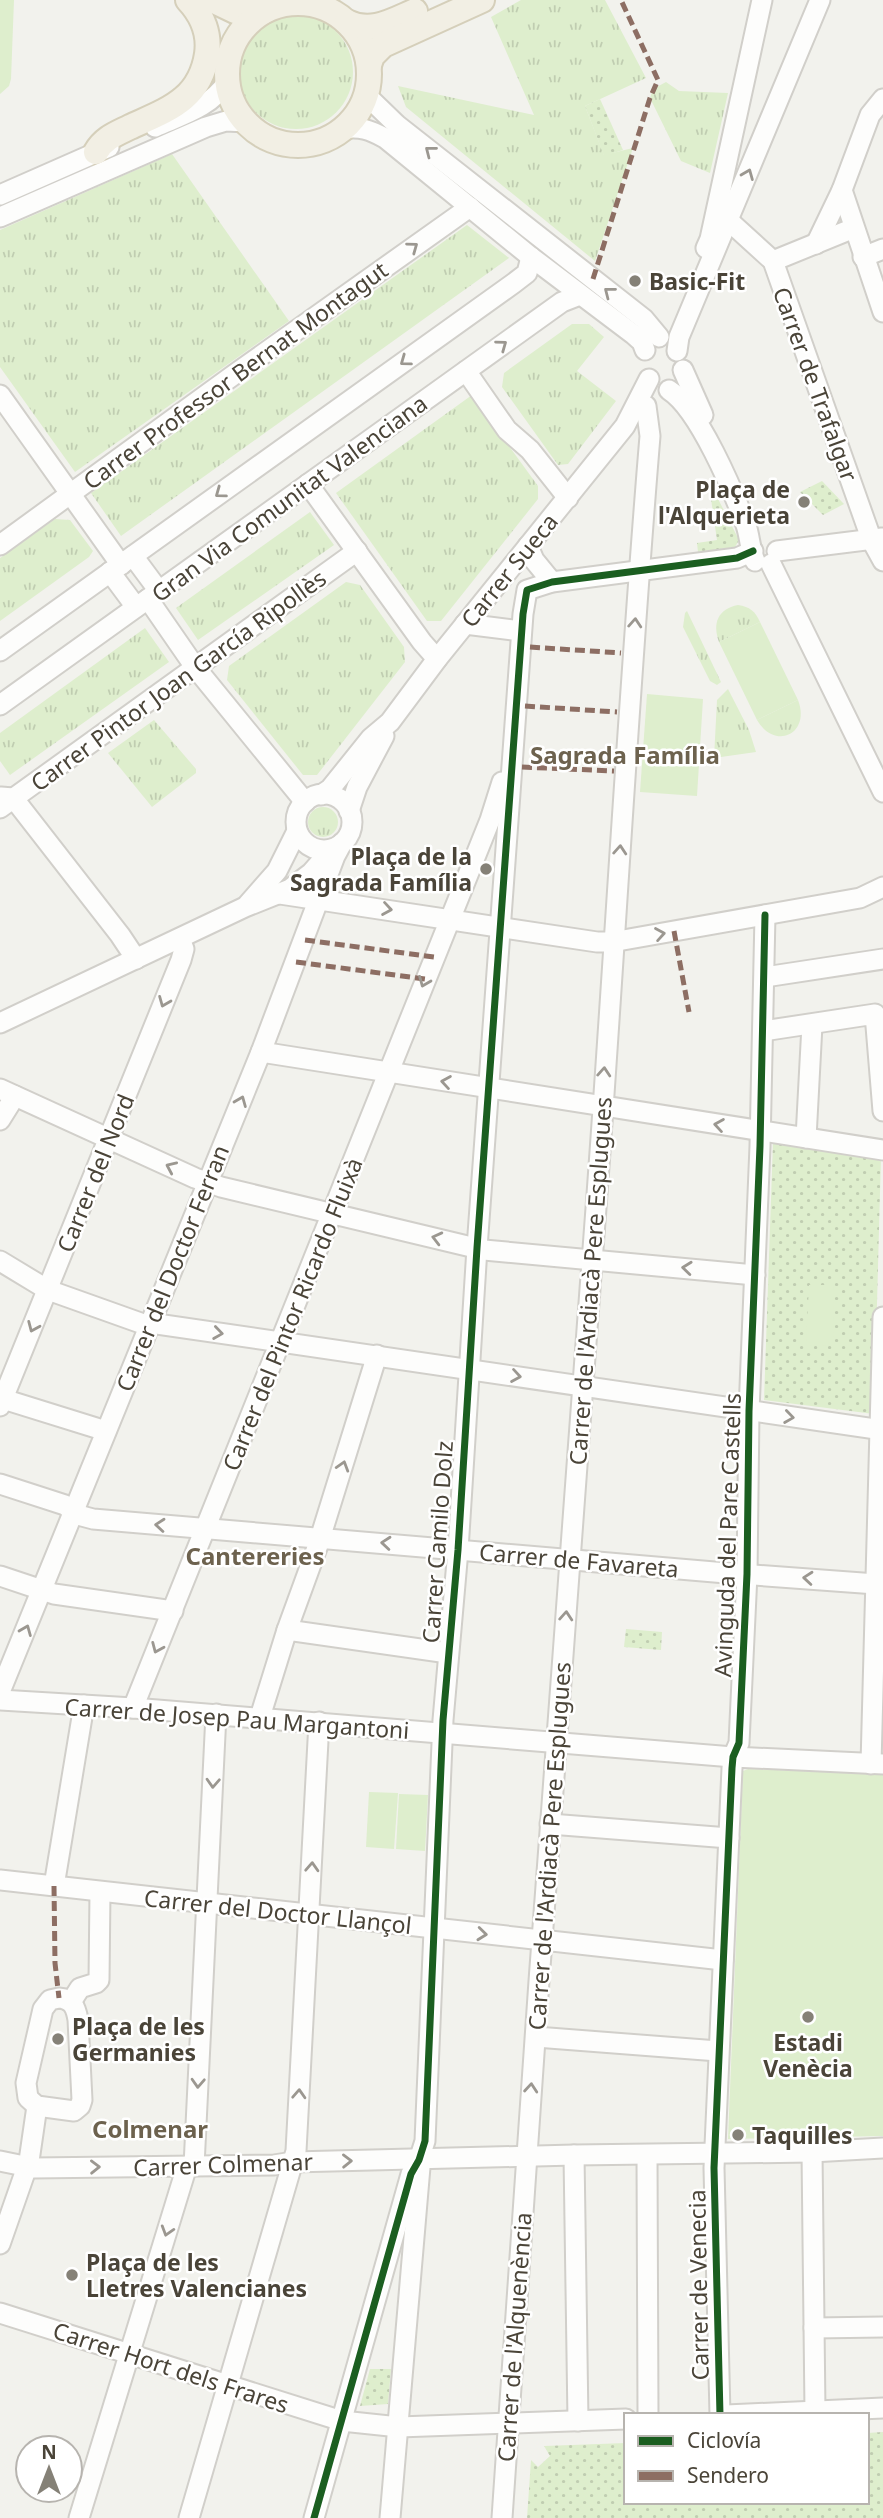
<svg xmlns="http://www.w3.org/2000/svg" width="883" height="2518" viewBox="0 0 883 2518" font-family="'Noto Sans',sans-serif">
<defs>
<pattern id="grass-tufts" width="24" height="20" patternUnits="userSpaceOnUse" patternTransform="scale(1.75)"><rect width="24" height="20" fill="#deeecd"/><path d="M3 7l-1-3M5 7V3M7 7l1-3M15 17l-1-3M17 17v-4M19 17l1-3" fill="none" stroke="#c0cdb1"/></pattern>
<pattern id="park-dots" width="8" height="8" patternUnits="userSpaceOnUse" patternTransform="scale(1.75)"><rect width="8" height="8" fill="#deeecd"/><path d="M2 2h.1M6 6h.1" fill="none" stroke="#c0cdb1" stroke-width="1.8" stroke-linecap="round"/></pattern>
</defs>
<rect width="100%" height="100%" fill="#f2f2ed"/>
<g fill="url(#grass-tufts)">
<polygon points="521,0 605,0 646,78 585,106 604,155 633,148 595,261 406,107 398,86 534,115 491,17"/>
<circle cx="296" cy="72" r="57"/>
<polygon points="666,82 679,91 728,93 710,173 681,161 650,98 653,89"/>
<polygon points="172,154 289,321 75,472 0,367 0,230"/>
<polygon points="467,225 509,258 121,536 91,493"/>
<polygon points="572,324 589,324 604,337 577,371 616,401 568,464 558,465 502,387 504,373"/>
<polygon points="472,395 538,486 538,499 441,621 427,621 336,493"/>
<polygon points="310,512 334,545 198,640 176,608"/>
<polygon points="55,519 70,520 93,551 89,557 0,621 0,558"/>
<polygon points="346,582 360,585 404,647 405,662 317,775 303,775 227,680 229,666"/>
<path d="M738 605C750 607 755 611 760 622L719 642C712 623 718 609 738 605Z"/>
<polygon points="687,611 721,682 717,685 710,681 683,627 685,613"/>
<polygon points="145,628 169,662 10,775 0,761 0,733"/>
<polygon points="728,689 749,730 756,752 714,758 717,700"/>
<path d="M798 700C811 734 775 751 757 720Z"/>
<polygon points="154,720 196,769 196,773 152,807 108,753"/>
<circle cx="323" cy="822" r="15"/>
</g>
<g fill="url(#park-dots)">
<polygon points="600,99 623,150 604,156 585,106"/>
<polygon points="822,481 844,504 823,515 800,492"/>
<polygon points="714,491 739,540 735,547 698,552 697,543 717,540 710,492"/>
<polygon points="773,1142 881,1156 874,1414 764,1400"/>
<polygon points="626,1629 662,1632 661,1650 624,1647"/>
<polygon points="370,2369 391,2369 388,2404 360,2406"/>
<polygon points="883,2432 883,2518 527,2518 531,2460 538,2467 550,2456 544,2446 626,2443 626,2502 867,2502 867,2433"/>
</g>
<g fill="#deeecd">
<polygon points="0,0 14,0 11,79 9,86 0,94"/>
<polygon points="760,622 798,700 757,720 719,642"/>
<polygon points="647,694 703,699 697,796 640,792"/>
<polygon points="809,1285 834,1285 833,1346 806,1345"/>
<polygon points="748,1769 883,1774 883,2136 728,2139 743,1771"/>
<polygon points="369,1792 398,1793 394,1849 366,1847"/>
<polygon points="399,1794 428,1795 425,1851 396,1849"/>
</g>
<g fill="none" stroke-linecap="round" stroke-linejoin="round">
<defs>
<g id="minor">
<polyline points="309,0 311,4"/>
<polyline points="366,95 397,125 644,319 659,337"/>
<path d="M155 127C182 115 211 107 227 82"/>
<path d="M343 129C360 126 370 130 385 138L531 257 633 334 642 342 645 350"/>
<polyline points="842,190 883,312"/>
<polyline points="0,195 109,147"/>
<polyline points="0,217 206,127 226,121 246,122"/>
<polyline points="729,221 773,261 872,541 883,561"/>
<polyline points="816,244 842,190 870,115 883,99"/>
<polyline points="706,248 710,239 762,0"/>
<polyline points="863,257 883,249"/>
<polyline points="773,261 854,228"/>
<polyline points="677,351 679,337 820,0"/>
<polyline points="683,370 703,415"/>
<polyline points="466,371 507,430 530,450 568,498"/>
<path d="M669 390C699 409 733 491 746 525 750 537 750 550 755 561"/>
<polyline points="0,395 121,565"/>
<polyline points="308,484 422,642 437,659"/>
<polyline points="0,545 235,374 470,207"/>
<polyline points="528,546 534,560 552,582"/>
<polyline points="777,551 882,538"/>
<polyline points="133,556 159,591"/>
<polyline points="771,564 883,792"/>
<polyline points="110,572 136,607"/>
<polyline points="148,599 195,667 305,802"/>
<polyline points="465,624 521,631"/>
<polyline points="0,651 514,283 527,273 531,257"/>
<polyline points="0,705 562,302 580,295"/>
<circle cx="324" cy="822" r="28"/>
<polyline points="321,795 330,789 371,738 390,722 437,659 625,426 649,379"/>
<polyline points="1,797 13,798 18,804 120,935 136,959"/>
<polyline points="0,808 357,551"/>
<polyline points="349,811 357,787 384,736"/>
<polyline points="280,894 597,942 612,942 860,898 883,887"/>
<polyline points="248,904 277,871 297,831"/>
<polyline points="765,977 883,959"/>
<polyline points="0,1023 245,907 290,889 311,873 332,849"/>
<polyline points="763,1031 875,1014 883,1111"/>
<polyline points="261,1052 883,1150"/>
<polyline points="0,1089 195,1178 221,1187 484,1250 755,1275"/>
<polyline points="0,1120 15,1096"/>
<polyline points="806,1138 812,1025"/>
<polyline points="0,1261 48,1290 149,1326"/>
<polyline points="150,1323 883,1430"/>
<polyline points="0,1398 106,1431"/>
<polyline points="0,1406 181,960 184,949 180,939"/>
<polyline points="0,1484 65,1505 78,1515 93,1519 726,1573 876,1584"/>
<polyline points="0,1576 54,1594 173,1611"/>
<polyline points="287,1630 448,1653"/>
<polyline points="0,1692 261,1052 335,856 342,843"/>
<polyline points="0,1700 133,1708 733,1757 883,1764"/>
<polyline points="133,1708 490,820 502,782"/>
<polyline points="260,1717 287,1630 318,1545 377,1355"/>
<polyline points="871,1764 883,1317"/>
<polyline points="550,1824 729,1838"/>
<polyline points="0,1880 723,1960"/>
<polyline points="54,1886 84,1705"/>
<path d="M59 1998C72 1999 76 2007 78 2020L82 2100 80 2106 74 2111 37 2106 28 2098 26 2083 43 2009 50 2000Z"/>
<polyline points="71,2002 80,1988 96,1983 99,1980 100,1892"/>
<polyline points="536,2037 718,2051"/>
<polyline points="812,2152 815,2411"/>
<polyline points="574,2155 578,2421"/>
<polyline points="647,2155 648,2415"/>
<polyline points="0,2161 34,2168 274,2165 293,2162 574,2155 812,2152 883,2148"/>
<polyline points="194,2166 216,1714"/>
<polyline points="0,2244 29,2161 37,2106"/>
<polyline points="0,2313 342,2421 399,2427 626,2419"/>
<polyline points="814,2328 883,2327"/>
<polyline points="720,2415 714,2168 732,1768 733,1757 739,1743 747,1574 749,1411 760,1146 765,915"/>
<polyline points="726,2415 883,2408"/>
<polyline points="79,2518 187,2166"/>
<polyline points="189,2518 296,2151 319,1722"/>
<polyline points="314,2518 411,2174 419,2160 425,2141 443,1720 458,1550 477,1248 523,614 527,590 552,582 737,558 753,551"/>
<polyline points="390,2518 420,2167"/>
<path d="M502 2518C530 2099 560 1681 592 1262 613 987 627 711 650 436L646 406"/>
</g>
<g id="major">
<polyline points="212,0 235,11 264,11"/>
<circle cx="298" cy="74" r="71"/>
<path d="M347 22C371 34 392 21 415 11"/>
<polyline points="369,65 372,56 383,45 482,0"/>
<path d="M96 152C104 138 116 134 130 127 167 110 200 100 207 54 210 33 202 15 188 0"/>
</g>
</defs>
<use href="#minor" stroke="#d1cfca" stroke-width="23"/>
<use href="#major" stroke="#d5cfba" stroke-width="28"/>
<use href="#minor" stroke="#fdfdfc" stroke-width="19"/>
<use href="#major" stroke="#f2efe4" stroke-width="24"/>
<g stroke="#8d6e63" stroke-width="5" stroke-dasharray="10 5" stroke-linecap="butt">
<polyline points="593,279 650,98 658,80 621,0"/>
<polyline points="530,647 621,653"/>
<polyline points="525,706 617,712"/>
<polyline points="522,767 614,771"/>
<polyline points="674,931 689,1012"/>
<polyline points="305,940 434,957"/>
<polyline points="296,962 425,979"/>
<polyline points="54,1886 55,1963 59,1998"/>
</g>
<defs>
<g id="cycleway">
<polyline points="720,2415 714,2168 732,1768 733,1757 739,1743 747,1574 749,1411 760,1146 765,915"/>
<polyline points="314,2518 411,2174 419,2160 425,2141 443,1720 458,1550 477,1248 523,614 527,590 552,582 737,558 753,551"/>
</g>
</defs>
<use href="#cycleway" stroke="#fff" stroke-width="11"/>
<use href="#cycleway" stroke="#1b5e20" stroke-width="7"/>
</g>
<defs><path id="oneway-chevron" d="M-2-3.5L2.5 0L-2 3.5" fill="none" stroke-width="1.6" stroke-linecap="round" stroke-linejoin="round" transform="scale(1.75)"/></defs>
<g stroke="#9b9790">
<use href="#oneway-chevron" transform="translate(430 151) rotate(-142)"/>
<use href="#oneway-chevron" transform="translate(748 174) rotate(-68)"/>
<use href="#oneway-chevron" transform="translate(413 247) rotate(-36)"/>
<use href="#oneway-chevron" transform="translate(609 292) rotate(-142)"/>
<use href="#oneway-chevron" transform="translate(502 345) rotate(-36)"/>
<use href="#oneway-chevron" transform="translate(405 361) rotate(144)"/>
<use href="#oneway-chevron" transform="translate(220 493) rotate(144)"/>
<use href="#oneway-chevron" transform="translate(635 623) rotate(-86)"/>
<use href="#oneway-chevron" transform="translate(620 850) rotate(-86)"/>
<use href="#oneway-chevron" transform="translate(387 909) rotate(9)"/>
<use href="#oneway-chevron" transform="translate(660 934) rotate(-10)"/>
<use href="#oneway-chevron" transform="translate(424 982) rotate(112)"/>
<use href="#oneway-chevron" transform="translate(164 1002) rotate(112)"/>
<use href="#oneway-chevron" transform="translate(604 1072) rotate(-86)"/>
<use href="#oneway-chevron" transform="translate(446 1082) rotate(-171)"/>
<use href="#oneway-chevron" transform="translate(241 1101) rotate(-68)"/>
<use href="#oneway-chevron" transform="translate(719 1125) rotate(-171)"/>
<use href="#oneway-chevron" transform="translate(171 1167) rotate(-156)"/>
<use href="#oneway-chevron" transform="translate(437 1238) rotate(-166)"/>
<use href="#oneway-chevron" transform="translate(687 1268) rotate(-174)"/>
<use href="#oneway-chevron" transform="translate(33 1327) rotate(113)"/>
<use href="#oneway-chevron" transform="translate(218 1333) rotate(8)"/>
<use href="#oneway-chevron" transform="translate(516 1376) rotate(9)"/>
<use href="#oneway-chevron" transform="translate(789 1417) rotate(8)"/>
<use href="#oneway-chevron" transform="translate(343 1466) rotate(-73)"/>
<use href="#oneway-chevron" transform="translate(160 1525) rotate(-175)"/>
<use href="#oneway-chevron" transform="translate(386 1543) rotate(-175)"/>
<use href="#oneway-chevron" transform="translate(808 1578) rotate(-175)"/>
<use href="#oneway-chevron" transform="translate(566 1616) rotate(-86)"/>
<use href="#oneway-chevron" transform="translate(26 1630) rotate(-68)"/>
<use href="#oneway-chevron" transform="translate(157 1648) rotate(113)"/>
<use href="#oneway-chevron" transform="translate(213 1783) rotate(93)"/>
<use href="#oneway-chevron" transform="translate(312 1867) rotate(-87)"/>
<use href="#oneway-chevron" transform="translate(482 1934) rotate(6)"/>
<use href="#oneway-chevron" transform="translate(198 2083) rotate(93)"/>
<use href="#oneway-chevron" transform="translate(531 2088) rotate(-85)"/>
<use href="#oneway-chevron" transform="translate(299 2094) rotate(-87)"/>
<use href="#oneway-chevron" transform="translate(347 2161) rotate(-1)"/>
<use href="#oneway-chevron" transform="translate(95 2167) rotate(-1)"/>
<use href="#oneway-chevron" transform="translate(167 2231) rotate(107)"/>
</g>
<g fill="#858177" stroke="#fff" stroke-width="2.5">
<circle cx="635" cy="281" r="7"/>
<circle cx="804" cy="502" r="7"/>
<circle cx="486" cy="869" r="7"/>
<circle cx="808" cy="2017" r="7"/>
<circle cx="58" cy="2039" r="7"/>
<circle cx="738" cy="2135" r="7"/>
<circle cx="72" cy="2275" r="7"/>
</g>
<g text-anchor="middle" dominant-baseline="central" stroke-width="5" stroke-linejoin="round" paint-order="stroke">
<g font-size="23" font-weight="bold" fill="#4a4438" stroke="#fff" text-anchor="start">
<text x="649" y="281">Basic-Fit</text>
<text x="790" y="489" text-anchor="end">Plaça de<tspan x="790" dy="26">l'Alquerieta</tspan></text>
<text x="472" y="856" text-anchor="end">Plaça de la<tspan x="472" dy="26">Sagrada Família</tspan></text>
<text x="72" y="2026">Plaça de les<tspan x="72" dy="26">Germanies</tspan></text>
<text x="808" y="2042" text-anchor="middle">Estadi<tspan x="808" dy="26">Venècia</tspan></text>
<text x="752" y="2135">Taquilles</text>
<text x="86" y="2262">Plaça de les<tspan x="86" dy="26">Lletres Valencianes</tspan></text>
</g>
<g font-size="23" fill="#4a4438" stroke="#fff">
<text transform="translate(235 375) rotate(-36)">Carrer Professor Bernat Montagut</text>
<text transform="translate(816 384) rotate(70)">Carrer de Trafalgar</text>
<text transform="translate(289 498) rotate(-36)">Gran Via Comunitat Valenciana</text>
<text transform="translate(509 570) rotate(-51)">Carrer Sueca</text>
<text transform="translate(178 680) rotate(-36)">Carrer Pintor Joan García Ripollès</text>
<text transform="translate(95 1173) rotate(-68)">Carrer del Nord</text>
<text transform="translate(172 1268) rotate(-68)">Carrer del Doctor Ferran</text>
<text transform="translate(590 1281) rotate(-86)">Carrer de l'Ardiacà Pere Esplugues</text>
<text transform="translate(292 1314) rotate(-68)">Carrer del Pintor Ricardo Fluixà</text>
<text transform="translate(727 1535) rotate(-88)">Avinguda del Pare Castells</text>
<text transform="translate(437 1542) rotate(-86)">Carrer Camilo Dolz</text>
<text transform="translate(579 1560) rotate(5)">Carrer de Favareta</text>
<text transform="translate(237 1718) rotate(4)">Carrer de Josep Pau Margantoni</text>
<text transform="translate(549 1846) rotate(-86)">Carrer de l'Ardiacà Pere Esplugues</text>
<text transform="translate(278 1911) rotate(6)">Carrer del Doctor Llançol</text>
<text transform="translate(223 2164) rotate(-2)">Carrer Colmenar</text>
<text transform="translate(698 2285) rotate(-91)">Carrer de Venecia</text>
<text transform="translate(514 2337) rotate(-86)">Carrer de l'Alquenència</text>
<text transform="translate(171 2367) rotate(18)">Carrer Hort dels Frares</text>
</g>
<g font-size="24" font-weight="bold" fill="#6d624e" stroke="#fff">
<text x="625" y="754">Sagrada Família</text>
<text x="255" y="1555">Cantereries</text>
<text x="150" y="2128">Colmenar</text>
</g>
</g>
<rect x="624" y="2413" width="245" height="91" fill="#ffffff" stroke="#b7b4af" stroke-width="2"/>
<rect x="638" y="2436" width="35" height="10" fill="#1b5e20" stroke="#b7b4af" stroke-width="2"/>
<text x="687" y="2448" font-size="21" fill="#4a4438">Ciclovía</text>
<rect x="638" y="2471" width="35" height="10" fill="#8d6e63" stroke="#b7b4af" stroke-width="2"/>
<text x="687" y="2483" font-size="21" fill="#4a4438">Sendero</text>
<g transform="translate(49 2469)"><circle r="33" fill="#ffffff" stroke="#b7b4af" stroke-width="2"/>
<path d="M0-5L12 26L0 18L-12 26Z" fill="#858177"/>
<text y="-10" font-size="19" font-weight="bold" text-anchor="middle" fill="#4a4438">N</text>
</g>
</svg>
